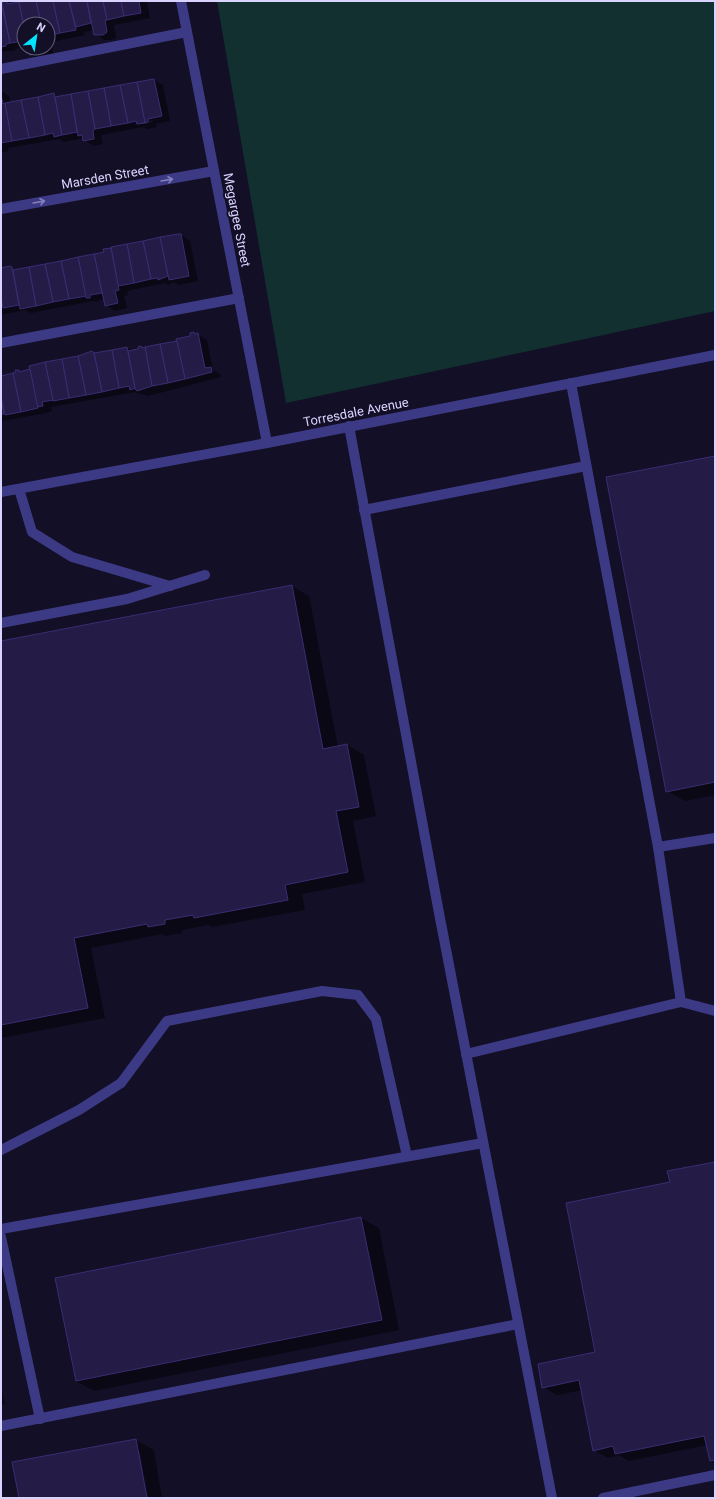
<svg xmlns="http://www.w3.org/2000/svg" width="716" height="1499" viewBox="0 0 716 1499" font-family="Roboto,sans-serif">
<rect width="100%" height="100%" fill="#130f26"/>
<polygon fill="#12302f" points="217,1 715,1 715,311 286,403"/>
<g fill="#0007" fill-rule="evenodd">
<polygon points="28,1 147,1 150,18 114,25 116,38 112,40 104,40 95,34 94,30 84,32 85,35 51,42 54,57 40,60 31,55 30,48 48,48 48,24 24,24 24,47 15,49 15,51 1,51 1,3 6,2 11,4"/>
<polygon points="1,51 3,63 1,63"/>
<path d="M154 80 163 85 170 121 156 124 157 127 147 129 143 127 101 135 103 144 94 146 84 140V138L64 142 59 139 8 148V151L1 153V91L9 96 11 103 54 95 59 98ZM153 120V122L135 125V124Z"/>
<polygon points="181,235 190,241 198,281 179,285 174,282 168,285 165,283 127,291 128,295 124,296 127,308 115,311 106,305 104,299 99,300 99,302 93,301 31,313 25,310 1,315 1,269 10,267 15,271 29,268 105,253 104,250 111,248"/>
<polygon points="194,333 207,340 213,370 220,374 221,377 148,396 135,392 51,407 52,411 47,413 2,421 3,425 1,425 1,377 17,373 19,371 21,372 94,354 127,348 132,351 139,349 141,347 144,348 178,342 192,337"/>
<polygon points="715,457 715,795 685,801 667,791"/>
<polygon points="292,586 309,596 338,747 347,745 364,755 376,816 353,821 365,882 302,894 305,910 212,927 208,925 182,930 182,933 166,936 162,934 91,948 105,1018 1,1038 1,642"/>
<polygon points="715,1163 715,1463 710,1460 707,1445 629,1461 619,1455 608,1458 594,1450 582,1390 557,1395 543,1387 596,1353 671,1183"/>
<polygon points="361,1218 379,1228 399,1330 94,1391 76,1381 56,1279"/>
<polygon points="1,1386 5,1404 1,1405"/>
<polygon points="136,1440 154,1450 162,1498 148,1498 140,1452 138,1452 146,1498 20,1498"/>
</g>
<g fill="#241b47" stroke="#3b2d73">
<polygon points="7,1 7,4 19,2 24,26 24,41 10,43 2,2"/>
<polygon points="36,1 53,1 60,33 48,36 48,24 41,24"/>
<polygon points="36,1 41,24 24,24 24,26 19,2"/>
<polygon points="53,1 69,1 76,30 60,33"/>
<polygon points="69,1 87,1 91,23 76,27"/>
<polygon points="87,1 103,1 107,20 105,20 107,32 103,35 94,35"/>
<polygon points="103,1 121,1 124,16 107,20"/>
<polygon points="121,1 139,1 141,13 124,16"/>
<polygon points="1,2 10,43 6,44 6,46 1,47"/>
<polygon points="29,48 44,48 45,52 30,55"/>
<polygon points="154,79 162,116 148,119 148,122 145,123 137,82"/>
<polygon points="137,82 145,123 137,124 136,121 128,123 120,85"/>
<polygon points="120,85 128,123 111,126 104,88"/>
<polygon points="104,88 111,126 95,129 88,91"/>
<polygon points="88,91 95,129 93,130 94,139 83,141 82,135 78,136 71,94"/>
<polygon points="54,93 62,135 54,137 53,133 45,135 38,97"/>
<polygon points="1,94 3,104 5,103 12,141 1,143"/>
<polygon points="71,94 77,132 62,135 55,97"/>
<polygon points="38,97 45,135 29,138 21,100"/>
<polygon points="21,100 29,138 12,141 5,103"/>
<polygon points="178,234 181,234 189,276 169,280 160,237"/>
<polygon points="160,237 168,276 158,280 158,278 151,279 143,241"/>
<polygon points="143,241 151,279 134,283 127,244"/>
<polygon points="127,244 134,283 118,286 111,247"/>
<polygon points="111,248 119,290 115,291 118,303 105,306 94,254 104,252 103,249"/>
<polygon points="94,254 102,293 90,295 90,298 86,298 78,257"/>
<polygon points="78,257 86,296 69,299 61,261"/>
<polygon points="61,261 69,299 53,302 45,264"/>
<polygon points="45,264 53,302 36,306 29,267"/>
<polygon points="10,266 12,267 19,305 3,308 1,297 1,268"/>
<polygon points="29,267 36,306 20,309 13,270"/>
<polygon points="194,332 195,334 198,333 205,368 211,367 212,372 185,379 176,339 190,336 190,333"/>
<polygon points="177,341 185,379 168,383 160,344"/>
<polygon points="160,344 168,383 152,386 145,347"/>
<polygon points="141,346 142,348 145,347 152,386 137,391 135,389 128,351 138,349 138,347"/>
<polygon points="127,347 135,388 130,390 129,386 119,388 112,350"/>
<polygon points="112,350 119,388 102,392 94,353"/>
<polygon points="92,351 94,353 102,392 86,395 78,356"/>
<polygon points="78,356 86,395 69,398 62,359"/>
<polygon points="62,359 69,398 53,401 45,362"/>
<polygon points="45,362 53,400 42,402 43,406 37,407 29,366"/>
<polygon points="30,369 38,408 21,412 13,373 16,372 15,370 19,370 19,372"/>
<polygon points="13,373 21,412 5,415 1,397 1,376"/>
<polygon points="1,397 4,414 1,414"/>
<polygon points="715,456 715,782 666,792 606,477"/>
<polygon points="292,585 323,749 347,744 359,807 336,811 348,872 285,885 288,900 194,918 193,915 165,920 165,924 148,927 147,924 74,938 88,1008 1,1025 1,641"/>
<polygon points="715,1162 715,1460 710,1461 704,1436 615,1454 613,1446 593,1451 579,1380 542,1388 538,1364 595,1352 566,1203 670,1182 667,1171"/>
<polygon points="361,1217 382,1320 76,1381 55,1278"/>
<polygon points="136,1439 147,1498 19,1498 12,1462"/>
</g>
<g fill="none" stroke-linecap="round" stroke-linejoin="round">
<g stroke="#3d3a85" stroke-width="10">
<polyline points="1,69 187,32"/>
<polyline points="1,343 239,298"/>
<polyline points="349,426 439,913 552,1498"/>
<polyline points="19,489 32,532 72,557 170,586"/>
<polyline points="364,510 586,466"/>
<polyline points="1,623 127,599 205,575"/>
<polyline points="658,847 715,838"/>
<polyline points="681,1002 715,1011"/>
<polyline points="466,1054 681,1002 658,847 571,383"/>
<polyline points="1,1150 79,1110 121,1083 167,1021 322,991 358,995 376,1019 407,1156"/>
<polyline points="1,1229 483,1143"/>
<polyline points="1,1237 40,1419"/>
<polyline points="1,1426 518,1324"/>
<polyline points="603,1498 715,1475"/>
</g>
<g stroke="#3d3a85" stroke-width="10">
<polyline points="181,1 267,443"/>
<polyline points="1,209 214,171"/>
</g>
<polyline stroke="#3d3a85" stroke-width="10" points="1,492 267,443 715,355"/>
</g>
<defs><path id="oneway-shaft" d="M-6 0H5M1.5-3L5.5 0L1.5 3" fill="none" stroke-width="1.6" stroke-linecap="round" stroke-linejoin="round"/></defs>
<g stroke="#837fbc">
<use href="#oneway-shaft" transform="translate(167 180) rotate(-10)"/>
<use href="#oneway-shaft" transform="translate(39 202) rotate(-10)"/>
</g>
<g text-anchor="middle" dominant-baseline="central" stroke-width="4" stroke-linejoin="round" paint-order="stroke">
<g font-size="13" fill="#d9d4ff" stroke="#130f26">
<text transform="translate(105 177) rotate(-10)">Marsden Street</text>
<text transform="translate(237 220) rotate(79)">Megargee Street</text>
<text transform="translate(356 412) rotate(-11)">Torresdale Avenue</text>
</g>
</g>
<rect width="716" height="1499" fill="none" stroke="#d9d4ff" stroke-width="4"/>
<g transform="translate(36 36) rotate(30)"><circle r="19" fill="#130f26" stroke="#625e7d"/>
<path d="M0-3L7 15L0 10L-7 15Z" fill="#00e5ff"/>
<text y="-6" font-size="11" font-weight="bold" text-anchor="middle" fill="#d9d4ff">N</text>
</g>
</svg>
